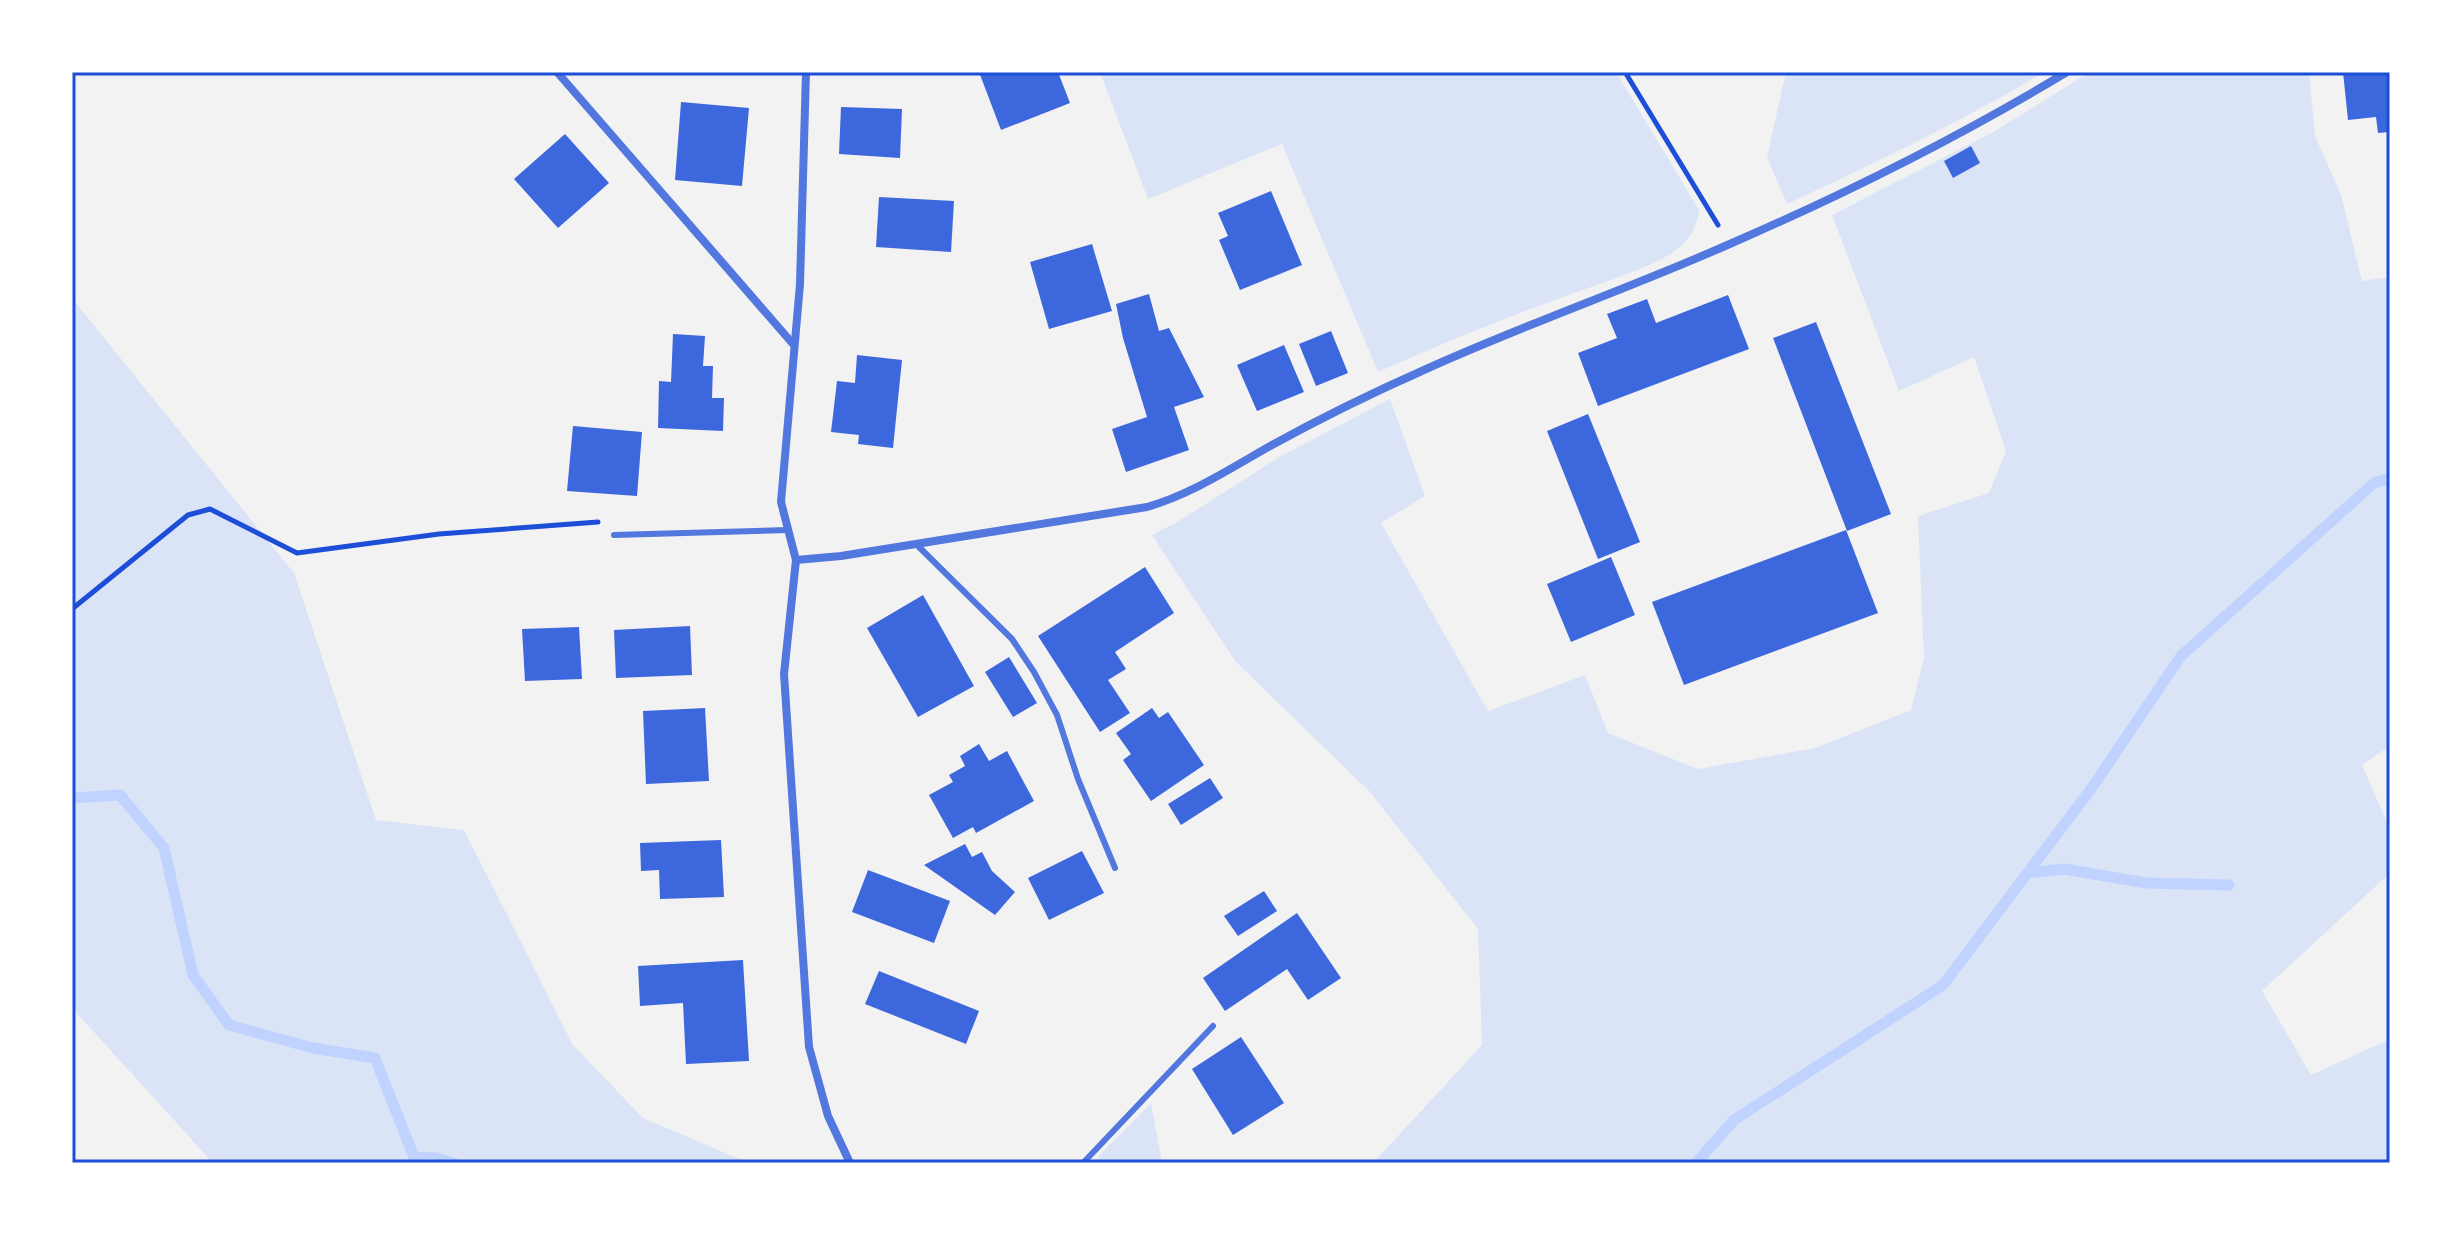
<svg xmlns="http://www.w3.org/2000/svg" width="2462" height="1235" viewBox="0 0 2462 1235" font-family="'Asap Condensed',sans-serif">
<rect width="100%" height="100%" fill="#f2f2f2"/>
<g fill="#dbe4f7">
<path d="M1100 72H1616L1699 210C1697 227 1690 240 1675 251 1645 271 1591 286 1555 300 1495 322 1437 346 1378 372L1282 144 1148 199Z"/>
<path d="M1786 72H2044C1961 122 1875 163 1787 204L1767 157Z"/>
<polygon points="2090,72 2309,72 2315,136 2341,195 2362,281 2390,277 2390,746 2362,765 2390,829 2390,873 2262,991 2311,1075 2390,1039 2390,1163 1373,1163 1482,1045 1478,929 1370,792 1236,662 1152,535 1179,521 1281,456 1390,399 1425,496 1381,523 1488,711 1585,675 1608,733 1698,769 1815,748 1911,710 1924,658 1918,516 1989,493 2006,451 1974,357 1899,391 1832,215 1995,131"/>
<polygon points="72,298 294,573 376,820 464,830 573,1045 643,1118 749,1163 213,1163 72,1008"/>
<polygon points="1151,1103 1162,1163 1092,1163"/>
</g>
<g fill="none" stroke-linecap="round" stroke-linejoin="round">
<g stroke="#bfd3fe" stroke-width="11">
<polyline points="72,798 120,795 164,848 193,975 229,1025 313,1048 375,1058 414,1157 436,1158 454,1163"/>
<polyline points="2027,873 2064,869 2146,883 2229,885"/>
<polyline points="1696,1163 1734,1120 1943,985 2091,789 2181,656 2374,483 2390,478"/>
</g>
</g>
<g fill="#3d67dc">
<polygon points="979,72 1058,72 1070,103 1001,130"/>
<polygon points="2343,72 2390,72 2390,132 2378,133 2376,117 2348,120"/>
<polygon points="681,102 749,108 742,186 675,180"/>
<polygon points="841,107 902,109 900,158 839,154"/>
<polygon points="565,134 609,183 558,228 514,179"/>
<polygon points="1971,146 1980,163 1953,178 1944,161"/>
<polygon points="1271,191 1302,265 1240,290 1219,240 1228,236 1218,213"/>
<polygon points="879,197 954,201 951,252 876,247"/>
<polygon points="1092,244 1112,311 1049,329 1030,262"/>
<polygon points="1149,294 1159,331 1169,328 1204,397 1174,407 1189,450 1126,472 1112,429 1147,417 1123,338 1116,304"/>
<polygon points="1728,295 1749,349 1598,406 1578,353 1617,338 1607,314 1647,299 1656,323"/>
<polygon points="1816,322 1891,514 1847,531 1773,338"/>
<polygon points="1331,331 1348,373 1316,386 1299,344"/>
<polygon points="673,334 705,336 703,366 713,366 712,398 724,398 723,431 658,428 659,381 671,382"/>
<polygon points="1284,345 1304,392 1257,411 1237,365"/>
<polygon points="857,355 902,360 893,448 858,444 859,435 831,432 837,381 855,383"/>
<polygon points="1588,414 1640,542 1598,559 1547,431"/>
<polygon points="573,426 642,432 637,496 567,491"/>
<polygon points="1846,530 1878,613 1684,685 1652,602"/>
<polygon points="1611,557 1635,615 1571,642 1547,584"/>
<polygon points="1145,567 1174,613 1115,652 1126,669 1108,680 1130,713 1100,732 1038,636"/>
<polygon points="923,595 974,686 918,717 867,628"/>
<polygon points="690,626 692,675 616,678 614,630"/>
<polygon points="579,627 582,679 525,681 522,629"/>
<polygon points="1009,657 1037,703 1013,717 985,672"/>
<polygon points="705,708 709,781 646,784 643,711"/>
<polygon points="1152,708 1159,718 1168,712 1204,765 1151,801 1123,760 1131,754 1116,733"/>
<polygon points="979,744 989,761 1007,751 1034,801 976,833 973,827 953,838 929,795 953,782 949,775 965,766 960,756"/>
<polygon points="1210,778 1223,798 1181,825 1168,804"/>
<polygon points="721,840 724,897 660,899 659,870 641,871 640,843"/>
<polygon points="965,844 972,857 982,852 992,871 1015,892 995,915 924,865"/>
<polygon points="1082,851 1104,893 1049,920 1028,878"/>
<polygon points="868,870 950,901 934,943 852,912"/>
<polygon points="1264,891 1277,911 1238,936 1224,916"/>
<polygon points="1297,913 1341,978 1308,1000 1287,969 1225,1011 1203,978"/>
<polygon points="743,960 749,1061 686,1064 683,1003 640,1006 638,966"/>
<polygon points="879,971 979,1011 966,1044 865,1004"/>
<polygon points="1241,1037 1284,1103 1233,1135 1192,1069"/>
</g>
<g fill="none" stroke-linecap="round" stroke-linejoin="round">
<g stroke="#1d4ed8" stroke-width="5">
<polyline points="1625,72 1718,225"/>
<polyline points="72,609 188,515 210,509 297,553 439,534 598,522"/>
</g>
<g stroke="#5277de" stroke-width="6">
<polyline points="614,535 789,530"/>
<polyline points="916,544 1012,639 1034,672 1057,715 1078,779 1115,868"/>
<polyline points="1083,1163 1213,1026"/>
</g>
<g stroke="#5277de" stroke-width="8">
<polyline points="557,72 793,344"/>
<polyline points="806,72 800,284 781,502 796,560 784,674 809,1047 828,1116 850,1163"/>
<path d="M796 560 841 556 1147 507C1192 494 1231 468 1272 445 1321 418 1372 393 1424 370 1525 324 1631 288 1732 243 1847 193 1959 137 2067 72"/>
</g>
</g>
<rect width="2462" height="1235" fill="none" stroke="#ffffff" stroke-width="148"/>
<rect x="74" y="74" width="2314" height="1087" fill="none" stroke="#1d4ed8" stroke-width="3"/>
</svg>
